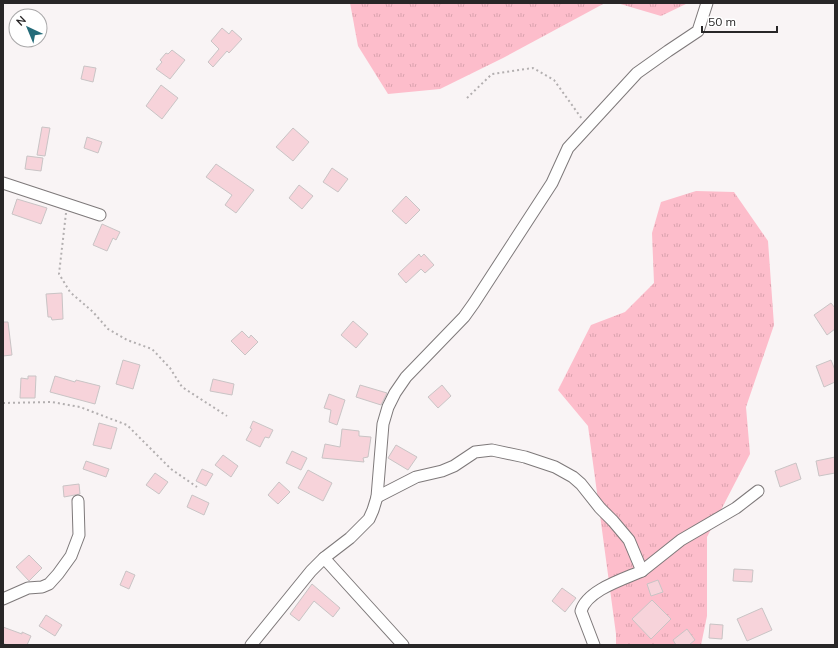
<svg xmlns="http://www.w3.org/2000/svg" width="838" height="648" viewBox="0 0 838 648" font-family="Mulish,sans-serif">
<defs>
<pattern id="grass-tufts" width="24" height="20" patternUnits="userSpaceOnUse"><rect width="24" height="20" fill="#fdbdcb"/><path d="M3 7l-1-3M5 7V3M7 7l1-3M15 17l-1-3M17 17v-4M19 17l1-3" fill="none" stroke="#d9a2ae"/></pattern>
</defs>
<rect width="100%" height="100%" fill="#f9f4f5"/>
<g fill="url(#grass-tufts)">
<polygon points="350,3 605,3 503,58 440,89 388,94 358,46"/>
<polygon points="617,3 688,3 661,16"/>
<polygon points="696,191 734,192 768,241 774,325 746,407 750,454 707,537 707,616 701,645 616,645 616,634 588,426 558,390 591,325 625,312 654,283 652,233 661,202"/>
</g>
<g fill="#f7d3da" stroke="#c9c4c5">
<polygon points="222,28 229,34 232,30 242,39 229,53 227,51 213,67 208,62 219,49 211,41"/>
<polygon points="172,50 185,60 170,79 156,69 162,62 160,60 166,53 168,54"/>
<polygon points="84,66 96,68 93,82 81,79"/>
<polygon points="161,85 178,98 162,119 146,106"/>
<polygon points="42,127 50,128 45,156 37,155"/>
<polygon points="293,128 309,142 293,161 276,147"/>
<polygon points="87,137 102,142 98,153 84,148"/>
<polygon points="27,156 43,158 41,171 25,169"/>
<polygon points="216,164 254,190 236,213 225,205 232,195 206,177"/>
<polygon points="332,168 348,179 338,192 323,182"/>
<polygon points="299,185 313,196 302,209 289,198"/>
<polygon points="406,196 420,210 406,224 392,211"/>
<polygon points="17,199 47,208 41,224 12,214"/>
<polygon points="102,224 120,232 116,240 113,238 107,251 93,245"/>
<polygon points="419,254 421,257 424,254 434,265 425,273 421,269 406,283 398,274"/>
<polygon points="62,293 63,319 52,320 51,317 48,317 46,294"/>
<polygon points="831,303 835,308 835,329 827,335 814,315"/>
<polygon points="353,321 368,334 356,348 341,335"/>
<polygon points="3,322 8,322 12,355 3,356"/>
<polygon points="242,331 249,338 251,335 258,342 245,355 231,341"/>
<polygon points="123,360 140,365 133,389 116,384"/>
<polygon points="831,360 835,370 835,382 824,387 816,366"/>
<polygon points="28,376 36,376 35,398 20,398 21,378 28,379"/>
<polygon points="55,376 75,382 76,380 100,386 95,404 50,392"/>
<polygon points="213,379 234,384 232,395 210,391"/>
<polygon points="360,385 387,393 381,405 356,397"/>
<polygon points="442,385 451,396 438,408 428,397"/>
<polygon points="329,394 345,400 337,425 329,422 331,410 324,408"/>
<polygon points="253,421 273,430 269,438 265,437 260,447 246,440 252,429 250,428"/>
<polygon points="99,423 117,428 111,449 93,445"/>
<polygon points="342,429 359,431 359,436 371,437 368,457 363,458 364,462 322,458 325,444 340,447"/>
<polygon points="396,445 417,457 408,470 388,458"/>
<polygon points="292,451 307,458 301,470 286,463"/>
<polygon points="223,455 238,466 231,477 215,465"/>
<polygon points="835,457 835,473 819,476 816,461"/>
<polygon points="86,461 109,469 106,477 83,469"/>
<polygon points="796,463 801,479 780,487 775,471"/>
<polygon points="202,469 213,474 206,486 196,481"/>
<polygon points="308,470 332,483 323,501 298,488"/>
<polygon points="155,473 168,482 159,494 146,485"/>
<polygon points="279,482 290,492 278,504 268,495"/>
<polygon points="79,484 80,494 64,497 63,486"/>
<polygon points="192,495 209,503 204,515 187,507"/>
<polygon points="29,555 42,568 29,581 16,567"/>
<polygon points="734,569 753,570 752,582 733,581"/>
<polygon points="126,571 135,575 129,589 120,585"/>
<polygon points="658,580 663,592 651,596 647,584"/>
<polygon points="312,584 340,608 333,617 314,601 299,621 290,614"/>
<polygon points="562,588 576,598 565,612 552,601"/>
<polygon points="652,600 671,619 651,639 632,619"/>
<polygon points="762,608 772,630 747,641 737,619"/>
<polygon points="46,615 62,625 55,636 39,626"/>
<polygon points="710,624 723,625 722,639 709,638"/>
<polygon points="3,627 22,634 22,632 31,636 27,645 7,645 3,643"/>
<polygon points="687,629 695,640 689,645 676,645 673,640"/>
</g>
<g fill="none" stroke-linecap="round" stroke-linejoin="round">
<defs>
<g id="minor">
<polyline points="3,183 100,215"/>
<path d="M377 497 416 477 442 471 454 466 475 452 492 450 525 457 555 467 573 477 581 484 600 508 613 521 629 540 642 571C624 579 587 590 581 611L594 645"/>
<polyline points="324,558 403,645"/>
<polyline points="642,571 681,540 736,508 758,491"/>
<polyline points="3,599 28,588 42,587 49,584 58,574 71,556 79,535 78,501"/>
<polyline points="251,645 311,571 324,558 350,538 369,519 373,510 377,497 383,424 388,407 395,393 406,377 464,317 474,303 552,183 568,148 637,73 668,51 698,31 707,3"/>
</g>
</defs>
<use href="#minor" stroke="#7e797a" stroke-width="13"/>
<g stroke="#b3afb0" stroke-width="2" stroke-dasharray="2 3" stroke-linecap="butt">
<polyline points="467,98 492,74 533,68 554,80 582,119"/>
<polyline points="66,213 59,274 70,292 93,312 108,329 127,340 152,349 170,368 182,387 227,416"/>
<polyline points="3,403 52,402 80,407 127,425 171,469 197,487"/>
</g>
<use href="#minor" stroke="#fff" stroke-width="11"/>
</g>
<rect width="838" height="648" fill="none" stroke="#282627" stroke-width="8"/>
<g transform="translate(28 28) rotate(316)"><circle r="19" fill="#ffffff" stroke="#a9a8a9"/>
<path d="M0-3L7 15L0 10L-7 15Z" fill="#246b79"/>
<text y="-6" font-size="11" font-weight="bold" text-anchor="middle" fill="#282627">N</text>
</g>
<path d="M702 26v6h75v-6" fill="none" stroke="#282627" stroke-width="2"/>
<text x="708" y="26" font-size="12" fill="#282627" stroke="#ffffff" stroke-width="3" paint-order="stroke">50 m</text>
</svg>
